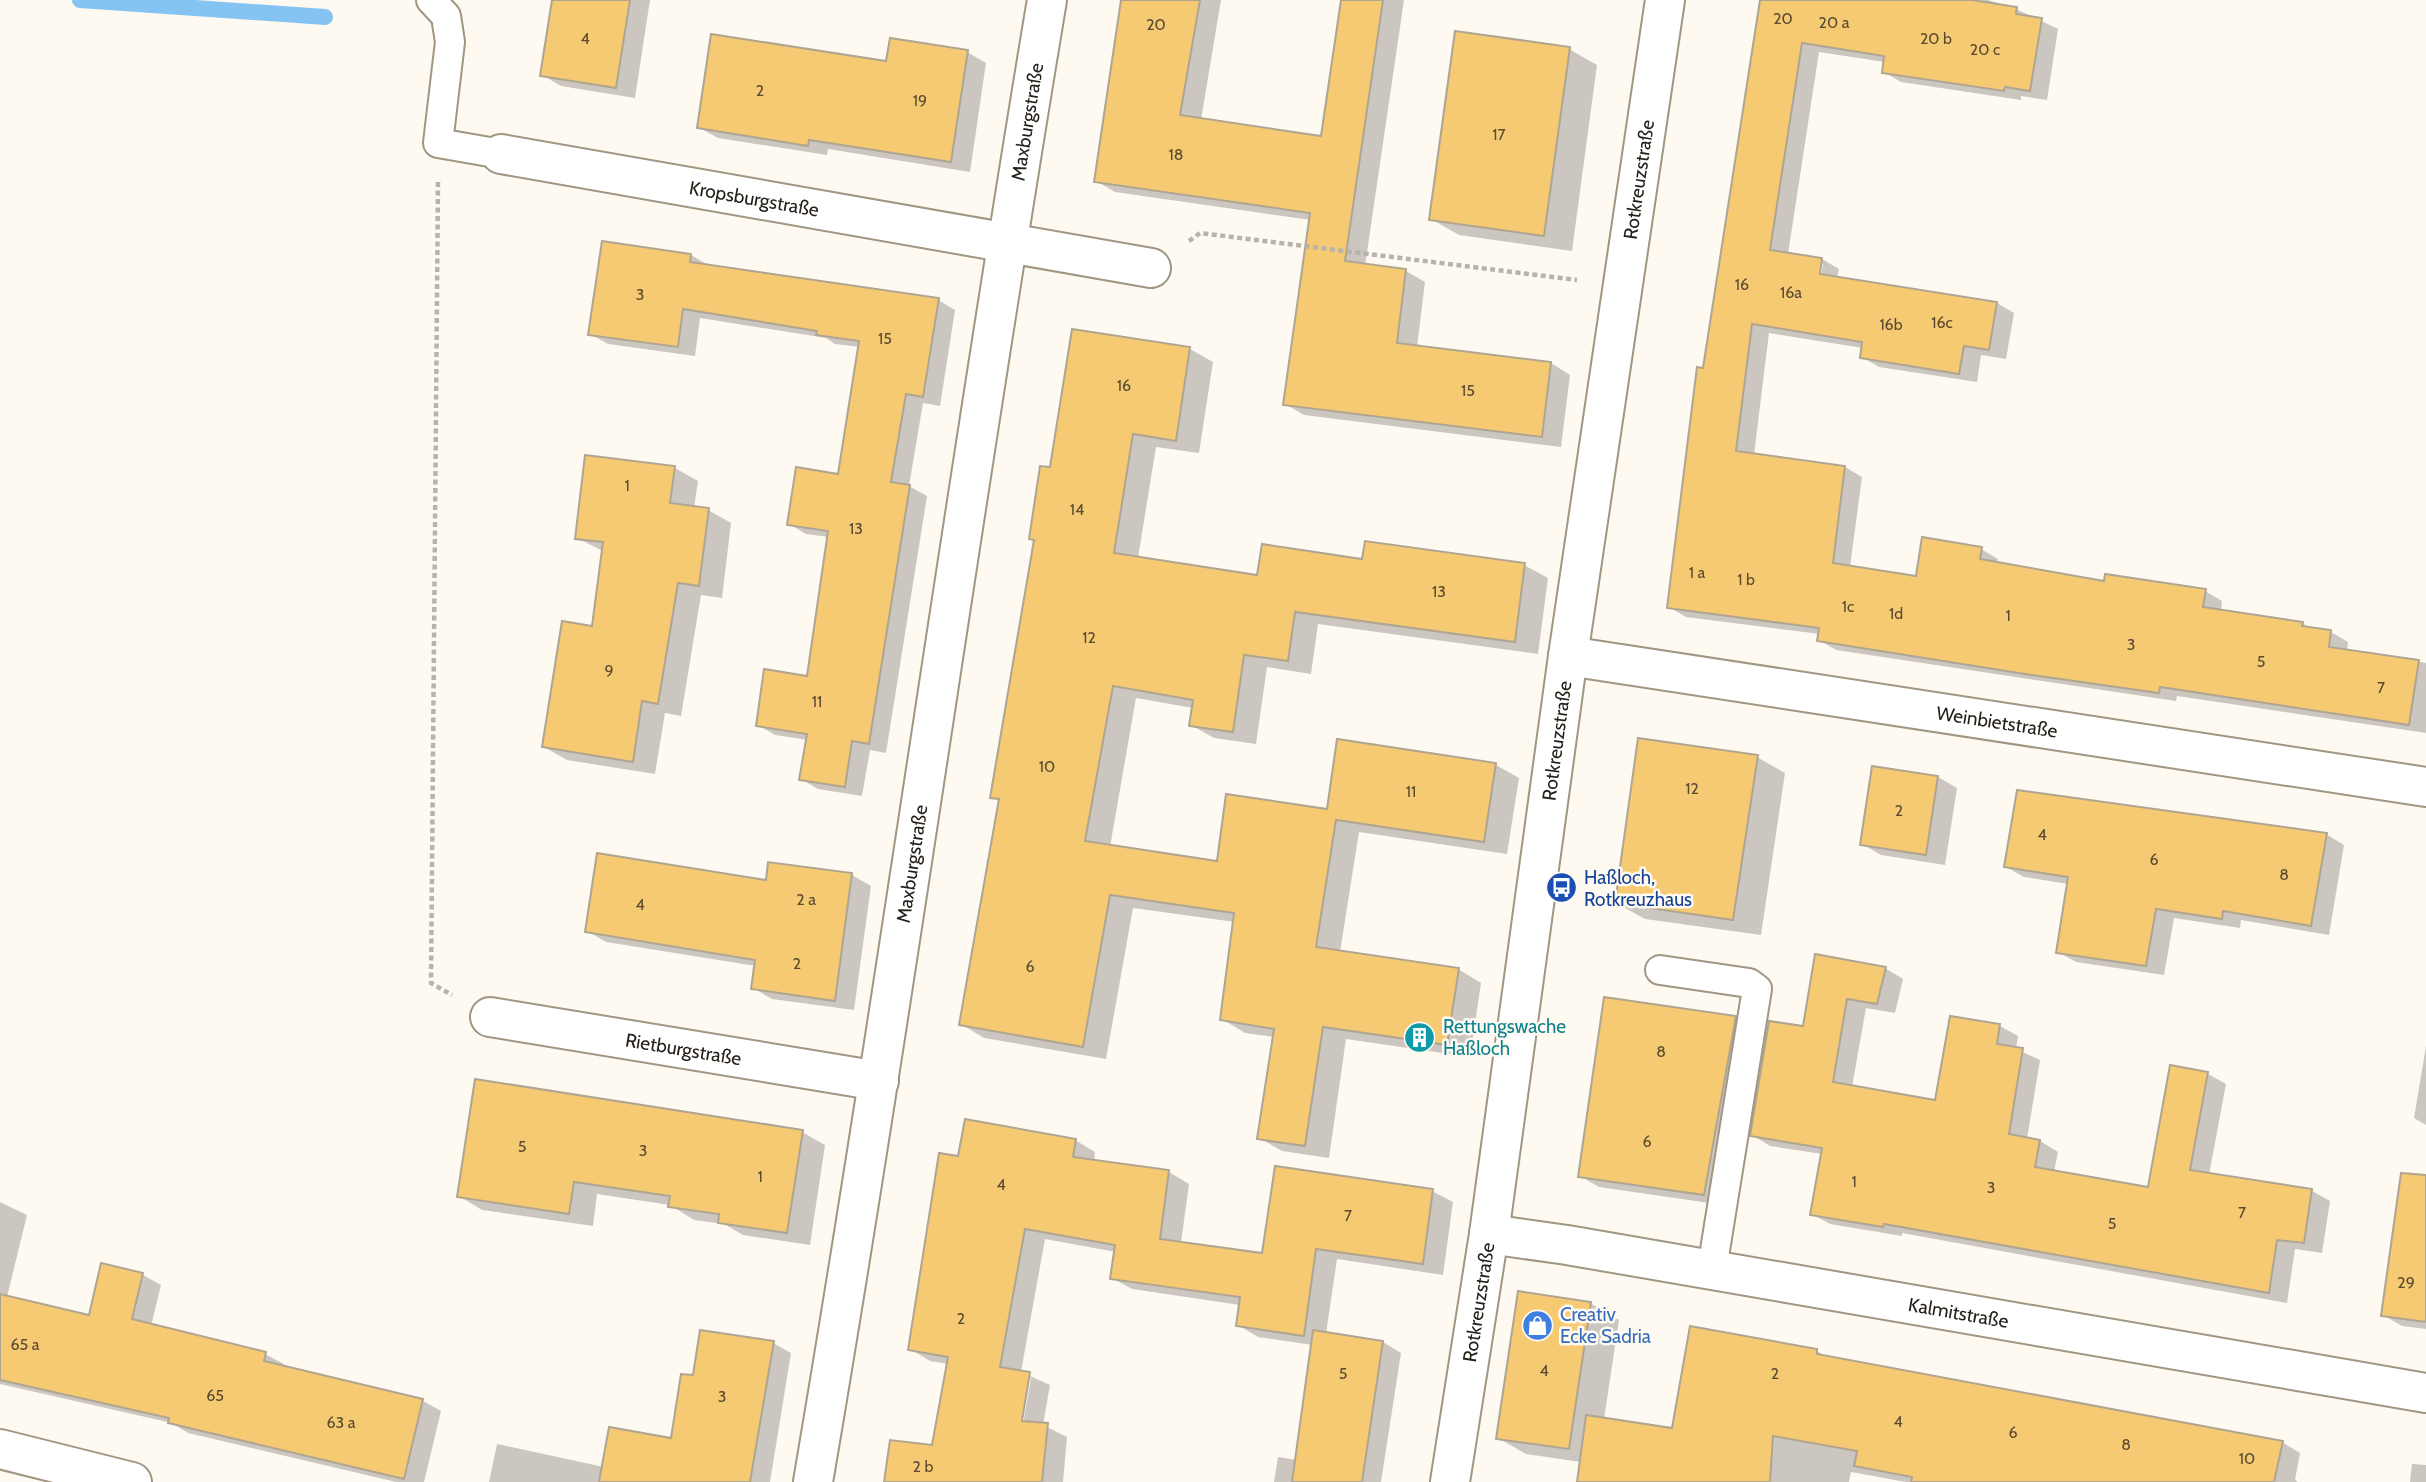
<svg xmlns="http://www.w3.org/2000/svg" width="2426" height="1482" viewBox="0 0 2426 1482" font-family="Cabin,sans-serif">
<rect width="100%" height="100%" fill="#fef9f1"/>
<g fill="#0003" fill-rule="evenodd">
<polygon points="554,0 650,0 635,98 561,86 542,75"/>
<polygon points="1123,0 1221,0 1201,120 1323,138 1342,0 1404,0 1365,266 1406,271 1425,282 1417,347 1551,363 1570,375 1561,447 1304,415 1285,404 1311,220 1115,192 1096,181"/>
<path d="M1761 0H1988L2016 9 2058 29 2047 100 2021 96V100L1901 82 1884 72 1885 62 1819 52 1788 254 1822 259 1839 269 1837 278 1997 303 2014 313 2006 359 1981 355 1977 382 1879 367 1862 357 1863 348 1769 333 1754 455 1845 467 1862 477 1850 567 1917 578 1981 549 1998 559 1997 564 2106 583 2205 591 2222 601 2221 612 2302 623 2312 629 2331 632 2348 642 2347 651 2426 663V733L2177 696 2176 701 1836 650 1819 640 1820 634 1686 617 1669 607ZM1820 264H1823L1820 283Z"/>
<polygon points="1569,49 1597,65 1572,251 1459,235 1431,219"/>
<polygon points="967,52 986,63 970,172 828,149 827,155 718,138 698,127 888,63"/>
<polygon points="691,255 708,265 938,300 955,310 940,406 923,403 909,486 927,496 886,753 870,750 862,796 818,789 801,779 808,740 775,735 758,725 808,678 829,537 806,534 789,524 839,475 860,347 835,344 826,338 700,318 695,356 608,344 590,334"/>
<polygon points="1190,349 1213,362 1199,453 1156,447 1138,558 1258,577 1363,561 1524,565 1548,578 1538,654 1318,624 1311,674 1267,667 1256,744 1214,738 1191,725 1193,708 1136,698 1110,847 1218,863 1329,811 1496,765 1519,778 1507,854 1359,832 1340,952 1458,969 1481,983 1470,1057 1346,1039 1329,1158 1282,1151 1259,1138 1274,1037 1245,1033 1222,1019 1235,922 1133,908 1106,1059 984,1038 961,1024 1000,802 992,797 1052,469"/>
<polygon points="587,457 675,468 698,481 694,508 708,510 731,523 722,598 701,595 681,716 665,713 655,774 567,760 544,747 593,628 603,551 577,538"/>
<polygon points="1757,757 1785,773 1761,935 1645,919 1616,903"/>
<polygon points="1874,768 1938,777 1957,788 1945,865 1881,855 1862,844"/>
<polygon points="2326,834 2344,845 2329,935 2241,920 2240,928 2174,918 2164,975 2076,962 2058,952 2068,884 2024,877 2006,867"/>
<polygon points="852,875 871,886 854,1010 772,999 753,988 756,966 606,942 587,931 767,882"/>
<polygon points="1885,968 1903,979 1895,1013 1866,1008 1852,1087 1937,1102 2000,1026 2018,1036 2016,1049 2040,1060 2027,1139 2040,1141 2058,1152 2054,1172 2150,1189 2208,1074 2226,1084 2209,1175 2312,1191 2330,1201 2322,1253 2295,1249 2287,1303 1902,1233 1902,1236 1830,1224 1812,1214 1822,1154 1770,1146 1752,1135 1804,1028"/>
<polygon points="1735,1018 1754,1029 1723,1205 1599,1187 1580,1176"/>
<polygon points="2426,1046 2426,1125 2414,1118"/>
<polygon points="802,1132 825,1145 810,1245 743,1235 724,1224 694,1220 670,1205 597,1194 593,1226 482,1210 459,1196"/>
<path d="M1075 1140 1095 1152 1094 1162 1169 1172 1189 1184 1181 1243 1263 1255 1432 1191 1453 1202 1443 1275 1337 1259 1326 1334 1383 1342 1401 1353 1381 1482H1274L1278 1457 1297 1460 1313 1345 1258 1337 1238 1325 1240 1305 1132 1289 1112 1278 1116 1252 1045 1239 1021 1372 1050 1385 1043 1425 1067 1437 1063 1482H886L934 1447 949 1364 930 1361 910 1349 959 1158ZM1027 1378H1031L1022 1430 1019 1429Z"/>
<polygon points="0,1202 27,1215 7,1297 91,1317 143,1275 161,1285 151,1326 265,1354 284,1364 283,1367 423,1401 441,1411 424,1482 396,1482 188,1433 172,1423 0,1384"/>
<polygon points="2426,1250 2426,1329 2402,1326 2383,1315"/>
<polygon points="1590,1303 1619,1320 1604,1419 1673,1430 1817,1351 1828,1358 2282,1442 2300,1453 2295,1480 2298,1482 1906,1482 1851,1472 1849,1482 1579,1482 1581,1462 1526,1454 1498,1438"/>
<polygon points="773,1343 791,1353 770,1482 489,1482 497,1444 604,1467 673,1440"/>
<polygon points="2412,1464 2426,1465 2426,1482 2410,1482"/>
</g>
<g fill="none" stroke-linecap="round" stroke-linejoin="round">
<polyline stroke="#85c4f2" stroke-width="16" points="80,0 325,17"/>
</g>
<g fill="#f5ca73" stroke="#afa591" stroke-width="2">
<polygon points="552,0 630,0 616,88 540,76"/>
<polygon points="1121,0 1200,0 1180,115 1321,136 1341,0 1383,0 1345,261 1406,269 1397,343 1551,362 1542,437 1283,405 1310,213 1094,182"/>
<polygon points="1760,0 1972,0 2017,7 2016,14 2042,18 2030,91 2005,87 2004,91 1882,73 1884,56 1802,43 1770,250 1822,258 1820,274 1997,302 1989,350 1964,346 1959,374 1860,358 1862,342 1752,324 1736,451 1845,466 1833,563 1916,576 1922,537 1982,547 1980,559 2104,581 2105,574 2206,589 2203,607 2303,622 2302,626 2331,630 2329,647 2419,660 2409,725 2160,687 2159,693 2025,674 1817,641 1819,628 1667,608 1697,367 1703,368"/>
<polygon points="1455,31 1570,47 1544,236 1429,220"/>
<polygon points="711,34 886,61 890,38 968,50 951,162 809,140 808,146 697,128"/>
<polygon points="602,241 691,254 690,262 939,298 923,397 906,394 891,482 910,485 869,744 852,741 845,787 799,780 807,734 756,726 764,669 807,676 828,531 787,525 796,467 838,474 859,341 816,335 817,331 683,309 678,347 588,335"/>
<polygon points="1072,329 1190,347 1176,441 1133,434 1114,553 1257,575 1262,544 1362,559 1365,541 1525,563 1515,642 1295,612 1288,661 1244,655 1233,732 1189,726 1193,700 1113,686 1085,841 1217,861 1226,794 1327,809 1337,739 1496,763 1484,842 1336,820 1316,947 1459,968 1447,1045 1323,1027 1305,1146 1257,1139 1274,1029 1220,1020 1234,913 1110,895 1083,1047 959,1025 999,799 990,798 1034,540 1029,539 1040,466 1050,467"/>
<polygon points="585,455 675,466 670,503 709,508 699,586 678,583 658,704 642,701 633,762 542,747 562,621 592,626 603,542 575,539"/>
<polygon points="1638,738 1758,755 1733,920 1615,903"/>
<polygon points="1872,766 1938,776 1926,855 1860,845"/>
<polygon points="2017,790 2327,833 2311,926 2223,911 2222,919 2156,909 2146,966 2056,953 2068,877 2004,867"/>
<polygon points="597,853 766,880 768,862 852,873 835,1001 751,989 755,960 585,932"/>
<polygon points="1815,954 1886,967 1877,1004 1847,999 1833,1082 1935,1100 1950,1016 2000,1024 1997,1044 2023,1048 2009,1134 2040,1140 2035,1167 2148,1187 2170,1065 2208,1072 2190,1170 2312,1189 2304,1243 2277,1240 2269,1293 1884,1224 1883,1227 1810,1215 1822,1148 1750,1136 1769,1021 1803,1026"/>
<polygon points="1604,997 1736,1016 1704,1195 1578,1177"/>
<polygon points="475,1079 803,1130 787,1233 718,1223 719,1214 668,1207 670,1196 574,1182 569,1214 457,1197"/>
<polygon points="965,1119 1076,1139 1073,1157 1169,1170 1160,1239 1262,1253 1275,1166 1433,1189 1423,1264 1316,1249 1304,1336 1236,1326 1240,1297 1110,1279 1115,1245 1025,1229 1000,1367 1030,1372 1022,1421 1048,1423 1042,1482 884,1482 890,1440 932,1445 948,1357 908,1350 939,1153 958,1156"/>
<polygon points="2401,1173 2426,1175 2426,1322 2381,1316"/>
<polygon points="101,1263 143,1273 132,1319 266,1352 264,1361 423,1399 404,1479 168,1423 169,1418 0,1380 0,1294 89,1315"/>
<polygon points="1518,1291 1591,1302 1569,1449 1496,1439"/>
<polygon points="1690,1326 1817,1349 1817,1354 2283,1441 2274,1482 1911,1482 1912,1477 1854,1466 1857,1451 1773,1436 1770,1482 1577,1482 1586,1415 1672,1428"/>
<polygon points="700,1330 774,1341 750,1482 599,1482 609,1427 671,1438 681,1374 693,1375"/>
<polygon points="1313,1330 1383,1341 1362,1482 1292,1482"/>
</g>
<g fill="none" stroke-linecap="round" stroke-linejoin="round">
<defs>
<g id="lane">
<polyline points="431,0 446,16 450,42 438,143 501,154"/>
<polyline points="1660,970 1749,983 1757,989 1712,1269"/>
</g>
<g id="street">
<path id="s1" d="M501 154 1151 268"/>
<path id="s2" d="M1568 656 2426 787"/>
<path id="s3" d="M490 1017 879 1081"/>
<path id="s4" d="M1489 1234 1567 1245 2426 1393"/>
<polyline points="0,1449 132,1482"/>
<path id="s5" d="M813 1482C897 989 964 493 1047 0"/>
</g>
<g id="secondary">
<path id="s6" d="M1450 1482 1489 1234 1568 656 1665 0"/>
</g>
</defs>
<use href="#lane" stroke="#a09682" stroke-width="32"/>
<use href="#street" stroke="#a09682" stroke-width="42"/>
<use href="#secondary" stroke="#a09682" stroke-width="42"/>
<g stroke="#b7b2aa" stroke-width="4.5" stroke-dasharray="5 3.5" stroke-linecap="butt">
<polyline points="438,182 431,983 452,995"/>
<polyline points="1189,241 1200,233 1577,280"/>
</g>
<use href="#lane" stroke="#fff" stroke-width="28"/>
<use href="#street" stroke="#fff" stroke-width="38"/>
<use href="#secondary" stroke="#fff" stroke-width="38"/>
</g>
<defs>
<symbol id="bus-disc" viewBox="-11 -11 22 22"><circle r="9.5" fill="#1a4fb4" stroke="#fef9f1"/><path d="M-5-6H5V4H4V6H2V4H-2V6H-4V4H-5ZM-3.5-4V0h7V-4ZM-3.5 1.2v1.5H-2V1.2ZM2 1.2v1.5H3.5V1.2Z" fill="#fff"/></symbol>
<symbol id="building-disc" viewBox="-11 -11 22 22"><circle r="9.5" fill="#0f9aa8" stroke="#fef9f1"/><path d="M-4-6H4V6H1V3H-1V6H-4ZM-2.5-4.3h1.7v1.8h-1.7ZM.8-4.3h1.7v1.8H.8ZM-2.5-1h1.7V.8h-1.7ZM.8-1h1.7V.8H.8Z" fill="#fff"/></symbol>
<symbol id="shop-disc" viewBox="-11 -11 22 22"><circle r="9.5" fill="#3f7fe0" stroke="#fef9f1"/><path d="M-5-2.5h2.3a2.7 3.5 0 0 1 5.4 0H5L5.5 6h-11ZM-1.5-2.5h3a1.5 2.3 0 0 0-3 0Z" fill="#fff"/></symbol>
</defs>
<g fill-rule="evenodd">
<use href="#bus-disc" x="1544" y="870" width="35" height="35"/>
<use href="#building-disc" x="1402" y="1020" width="35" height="35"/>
<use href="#shop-disc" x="1520" y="1308" width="35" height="35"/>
</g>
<g text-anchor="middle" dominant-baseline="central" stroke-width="5" stroke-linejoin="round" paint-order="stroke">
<g font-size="16" fill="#594a30">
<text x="1783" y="18">20</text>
<text x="1834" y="22">20 a</text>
<text x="1156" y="24">20</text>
<text x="585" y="38">4</text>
<text x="1936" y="38">20 b</text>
<text x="1985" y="49">20 c</text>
<text x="760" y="90">2</text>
<text x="920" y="100">19</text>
<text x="1499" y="134">17</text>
<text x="1176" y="154">18</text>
<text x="1742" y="284">16</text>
<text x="1791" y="292">16a</text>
<text x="640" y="294">3</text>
<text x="1942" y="322">16c</text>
<text x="1891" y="324">16b</text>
<text x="885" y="338">15</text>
<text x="1124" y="385">16</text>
<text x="1468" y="390">15</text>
<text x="627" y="485">1</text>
<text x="1077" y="509">14</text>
<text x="856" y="528">13</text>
<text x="1697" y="572">1 a</text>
<text x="1746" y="579">1 b</text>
<text x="1439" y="591">13</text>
<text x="1848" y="606">1c</text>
<text x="1896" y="613">1d</text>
<text x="2008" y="615">1</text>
<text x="1089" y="637">12</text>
<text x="2131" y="644">3</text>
<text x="2261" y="661">5</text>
<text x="609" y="670">9</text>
<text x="2381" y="687">7</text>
<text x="817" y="701">11</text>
<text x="1047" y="766">10</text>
<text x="1692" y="788">12</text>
<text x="1411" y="791">11</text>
<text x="1899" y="810">2</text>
<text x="2042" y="834">4</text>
<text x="2154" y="859">6</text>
<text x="2284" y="874">8</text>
<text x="806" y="899">2 a</text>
<text x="640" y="904">4</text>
<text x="797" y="963">2</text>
<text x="1030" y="966">6</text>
<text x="1661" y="1051">8</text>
<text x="1647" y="1141">6</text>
<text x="522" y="1146">5</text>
<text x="643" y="1150">3</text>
<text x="760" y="1176">1</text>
<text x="1854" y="1181">1</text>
<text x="1001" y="1184">4</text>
<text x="1991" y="1187">3</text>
<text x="2242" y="1212">7</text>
<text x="1348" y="1215">7</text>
<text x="2112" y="1223">5</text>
<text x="2406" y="1282">29</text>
<text x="961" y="1318">2</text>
<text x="25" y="1344">65 a</text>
<text x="1544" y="1370">4</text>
<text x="1343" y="1373">5</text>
<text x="1775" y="1373">2</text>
<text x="215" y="1395">65</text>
<text x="722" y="1396">3</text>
<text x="1898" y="1421">4</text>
<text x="341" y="1422">63 a</text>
<text x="2013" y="1432">6</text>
<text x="2126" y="1444">8</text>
<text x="2247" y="1458">10</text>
<text x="923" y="1466">2 b</text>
</g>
<g font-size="19" fill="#252019" stroke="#fef9f1">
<text stroke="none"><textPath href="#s5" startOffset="1377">Maxburgstraße</textPath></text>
<text stroke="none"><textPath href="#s6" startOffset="1316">Rotkreuzstraße</textPath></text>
<text stroke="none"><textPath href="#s1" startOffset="257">Kropsburgstraße</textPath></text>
<text stroke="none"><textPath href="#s2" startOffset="434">Weinbietstraße</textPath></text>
<text stroke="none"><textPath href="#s6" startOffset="749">Rotkreuzstraße</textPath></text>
<text stroke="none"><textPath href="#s5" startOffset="626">Maxburgstraße</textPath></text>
<text stroke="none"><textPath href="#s3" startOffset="196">Rietburgstraße</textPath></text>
<text stroke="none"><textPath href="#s6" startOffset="182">Rotkreuzstraße</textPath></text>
<text stroke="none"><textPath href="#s4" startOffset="476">Kalmitstraße</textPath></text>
</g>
<g font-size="19" fill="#164399" stroke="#fef9f1" text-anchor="start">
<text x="1584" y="877">Haßloch,<tspan x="1584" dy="22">Rotkreuzhaus</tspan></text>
</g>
<g font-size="19" fill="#0d838f" stroke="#fef9f1" text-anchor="start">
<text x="1443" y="1026">Rettungswache<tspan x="1443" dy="22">Haßloch</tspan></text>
</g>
<g font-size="19" fill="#366cbe" stroke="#fef9f1" text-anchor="start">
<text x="1560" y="1314">Creativ<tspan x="1560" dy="22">Ecke Sadria</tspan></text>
</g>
</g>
</svg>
